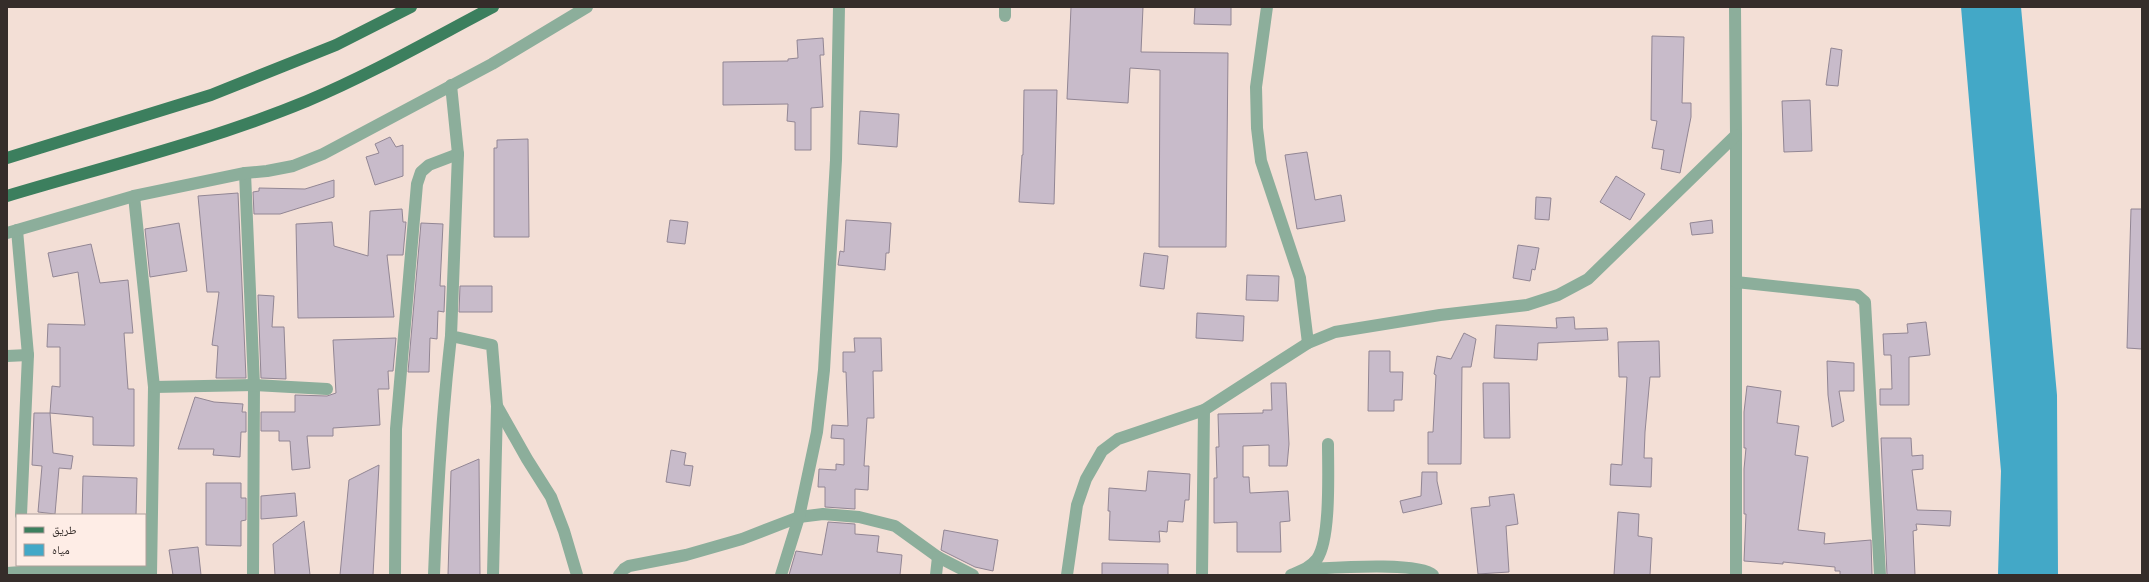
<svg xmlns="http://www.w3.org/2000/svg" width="2149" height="582" viewBox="0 0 2149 582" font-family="'Nunito Sans','Noto Naskh Arabic',sans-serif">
<rect width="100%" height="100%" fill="#f3dfd6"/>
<polygon fill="#43a8c7" points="1961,7 2021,7 2057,395 2058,575 1998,575 2001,471"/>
<g fill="#c8bbca" stroke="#928694">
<polygon points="1071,7 1143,7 1141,52 1228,53 1226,247 1159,247 1160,70 1130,68 1128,103 1067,99"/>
<polygon points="1195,7 1231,7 1231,25 1194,24"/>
<polygon points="1652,36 1684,37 1682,103 1691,103 1691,117 1680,173 1661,169 1664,150 1652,148 1657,121 1651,120"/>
<polygon points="823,38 824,55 820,55 823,107 811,108 811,150 795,150 795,122 787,121 788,104 723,105 723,62 788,61 788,59 798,58 797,40"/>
<polygon points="1831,48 1842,50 1838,86 1826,85"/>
<polygon points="1024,90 1057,90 1054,204 1019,202 1022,155 1023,155"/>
<polygon points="1810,100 1812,151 1784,152 1782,101"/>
<polygon points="860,111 899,114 897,147 858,144"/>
<polygon points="390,137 396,147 403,145 403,176 375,185 366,157 379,153 375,144"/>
<polygon points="528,139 529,237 494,237 494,148 497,148 497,140"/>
<polygon points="1307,152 1315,200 1341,195 1345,221 1297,229 1285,155"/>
<polygon points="1616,176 1645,194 1630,220 1600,202"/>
<polygon points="334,180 334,197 280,214 254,214 253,192 259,191 259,188 305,189"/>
<polygon points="238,193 246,378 216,378 218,346 212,345 219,292 207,292 198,196"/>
<polygon points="1536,197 1551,198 1549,220 1535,219"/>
<polygon points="402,209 403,222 406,222 403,255 387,255 394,317 298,318 296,224 332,222 334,246 368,256 370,211"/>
<polygon points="2131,209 2142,209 2142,349 2127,348"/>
<polygon points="670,220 688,222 685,244 667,242"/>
<polygon points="846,220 891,223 889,253 886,253 885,270 838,265 840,251 844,252"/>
<polygon points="1712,220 1713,233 1692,235 1690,223"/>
<polygon points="179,223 187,271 150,277 145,229"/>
<polygon points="421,223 443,224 440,286 445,286 444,312 438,311 437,339 430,338 429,372 408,372"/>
<polygon points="91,244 100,283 128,280 133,333 124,333 128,389 134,389 134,446 93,445 93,417 50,413 52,386 60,387 60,347 47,347 48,324 85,325 78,272 53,277 48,253"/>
<polygon points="1518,245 1539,248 1535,270 1532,269 1530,281 1513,278"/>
<polygon points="1144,253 1168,256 1164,289 1140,286"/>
<polygon points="1247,275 1279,276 1278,301 1246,300"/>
<polygon points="460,286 492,286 492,312 459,312"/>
<polygon points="258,295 274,296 272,327 284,327 286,379 261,378"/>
<polygon points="1197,313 1244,316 1243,341 1196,338"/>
<polygon points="1574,317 1575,329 1607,328 1608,340 1538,343 1537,360 1494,358 1496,325 1557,328 1556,318"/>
<polygon points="1926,322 1930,355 1909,357 1909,405 1880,405 1880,389 1892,389 1891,355 1884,355 1883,334 1908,333 1907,324"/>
<polygon points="1464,333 1476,339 1471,367 1462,367 1461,464 1428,464 1428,432 1433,432 1436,375 1434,374 1437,356 1451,359"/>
<polygon points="396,338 393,371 388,371 389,389 378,389 380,425 333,428 333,436 307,436 310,468 292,470 290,441 279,441 279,431 261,431 261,412 295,412 295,395 327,396 336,393 333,340"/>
<polygon points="854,338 881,338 882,371 873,371 874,418 867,418 864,466 869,466 868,490 855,489 855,509 825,507 825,487 818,487 819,469 836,470 836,464 844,465 844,439 831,438 832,425 848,426 846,372 843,372 843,352 855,352"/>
<polygon points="1659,341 1660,377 1650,377 1645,432 1644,458 1652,458 1651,487 1610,485 1611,464 1622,465 1627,377 1619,377 1618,342"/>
<polygon points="1369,351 1390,351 1390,372 1403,372 1402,400 1394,400 1394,411 1368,411"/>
<polygon points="1827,361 1854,363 1854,391 1839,391 1844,421 1832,427 1828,395"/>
<polygon points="1271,383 1286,383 1289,444 1287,466 1269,466 1269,445 1243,446 1243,477 1249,477 1250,493 1288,491 1290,521 1280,522 1281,552 1237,552 1237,522 1214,523 1214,478 1217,478 1216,447 1219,447 1218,414 1263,413 1263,410 1272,410"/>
<polygon points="1483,383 1509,383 1510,438 1484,438"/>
<polygon points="1747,386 1781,391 1777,423 1799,426 1795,455 1808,457 1798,530 1825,533 1824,544 1871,540 1872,575 1840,575 1840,571 1835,571 1835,567 1783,562 1783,564 1744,561 1746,514 1744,514 1744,469 1746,448 1744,448 1744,412"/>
<polygon points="195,397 214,402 243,404 242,412 246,412 246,432 241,432 240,457 213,455 214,449 178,449"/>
<polygon points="34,413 50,413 53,453 73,456 71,469 59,468 55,514 38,512 42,466 32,465"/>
<polygon points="1881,438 1911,438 1912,456 1923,455 1923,469 1912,470 1917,510 1951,511 1950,526 1916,524 1917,530 1913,531 1915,575 1887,575"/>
<polygon points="671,450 686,453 684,465 693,466 690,486 666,482"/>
<polygon points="479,459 480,575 448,575 451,471"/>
<polygon points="379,465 373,575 340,575 349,480"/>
<polygon points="1148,471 1190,474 1189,500 1185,500 1183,522 1168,521 1167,532 1159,531 1160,542 1109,540 1110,511 1108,511 1109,488 1146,491"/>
<polygon points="1422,472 1437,472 1437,481 1442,504 1403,513 1400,501 1421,496"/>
<polygon points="83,476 137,478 136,515 82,515"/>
<polygon points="206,483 241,483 241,498 246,498 246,520 241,521 241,546 206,545"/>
<polygon points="295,493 297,516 261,519 261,496"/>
<polygon points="1514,494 1518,524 1506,526 1509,572 1478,574 1471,508 1490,506 1489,497"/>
<polygon points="1618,512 1639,514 1638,536 1652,538 1650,575 1614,575"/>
<polygon points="304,521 310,575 275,575 273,544"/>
<polygon points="828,522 855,524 855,534 879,536 877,552 902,555 900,575 789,575 796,551 822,555"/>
<polygon points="944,530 998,540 993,571 975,567 941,550"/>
<polygon points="198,547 201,575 173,575 169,550"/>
<polygon points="1102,563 1168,564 1168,575 1102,575"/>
</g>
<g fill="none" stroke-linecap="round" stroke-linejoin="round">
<g stroke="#8cae9b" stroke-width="12">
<polyline points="1267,7 1256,87 1257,128 1261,161 1300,278 1308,343"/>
<polyline points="1735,7 1736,135 1736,575"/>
<polyline points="1005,16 1005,7"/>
<polyline points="451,85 458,154 451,336 492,345 497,406 527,459 551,497 564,531 577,575"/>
<polyline points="245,173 254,385 253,575"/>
<polyline points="134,196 154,387 151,575"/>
<polyline points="17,230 28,355 21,515"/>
<polyline points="7,233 134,196 245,173 267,171 293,166 323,154 492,64 587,7"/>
<polyline points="1736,282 1857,295 1865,302 1880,575"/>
<polyline points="7,356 28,355"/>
<polyline points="154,387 254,385 327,389"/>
<path d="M1306 569C1330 568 1419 561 1433 575"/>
<polyline points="7,573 79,568 151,572"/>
<polyline points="395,575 396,429 417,184 421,172 429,165 458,154"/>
<path d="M434 575C437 495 442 416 451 336"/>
<polyline points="493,575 497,406"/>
<polyline points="619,575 624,569 629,566 686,555 742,539 799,517 823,514 859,517 895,526 938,557 973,575"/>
<polyline points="781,575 799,517 817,432 824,370 836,160 839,7"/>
<polyline points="936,575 938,557"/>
<polyline points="1067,575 1077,505 1086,479 1102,451 1118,439 1204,410 1308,343 1335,332 1440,315 1527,305 1558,295 1588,279 1736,135"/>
<polyline points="1202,575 1204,410"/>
<path d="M1291 575C1301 571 1310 568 1317 559 1331 539 1328 470 1328 444"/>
</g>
<g stroke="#3c7f5e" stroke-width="12">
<polyline points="7,158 211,95 336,45 411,7"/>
<path d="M7 196C107 166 210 141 307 101 371 74 432 39 493 7"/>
</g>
</g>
<rect width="2149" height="582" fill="none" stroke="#352d2a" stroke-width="16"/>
<rect x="16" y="514" width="130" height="52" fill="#feede6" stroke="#aea09b"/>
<rect x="24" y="527" width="20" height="6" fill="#3c7f5e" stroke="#aea09b"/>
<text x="52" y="534" font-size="12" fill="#352d2a">طريق</text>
<rect x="24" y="544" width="20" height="12" fill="#43a8c7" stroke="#aea09b"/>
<text x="52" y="554" font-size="12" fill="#352d2a">مياه</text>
</svg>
